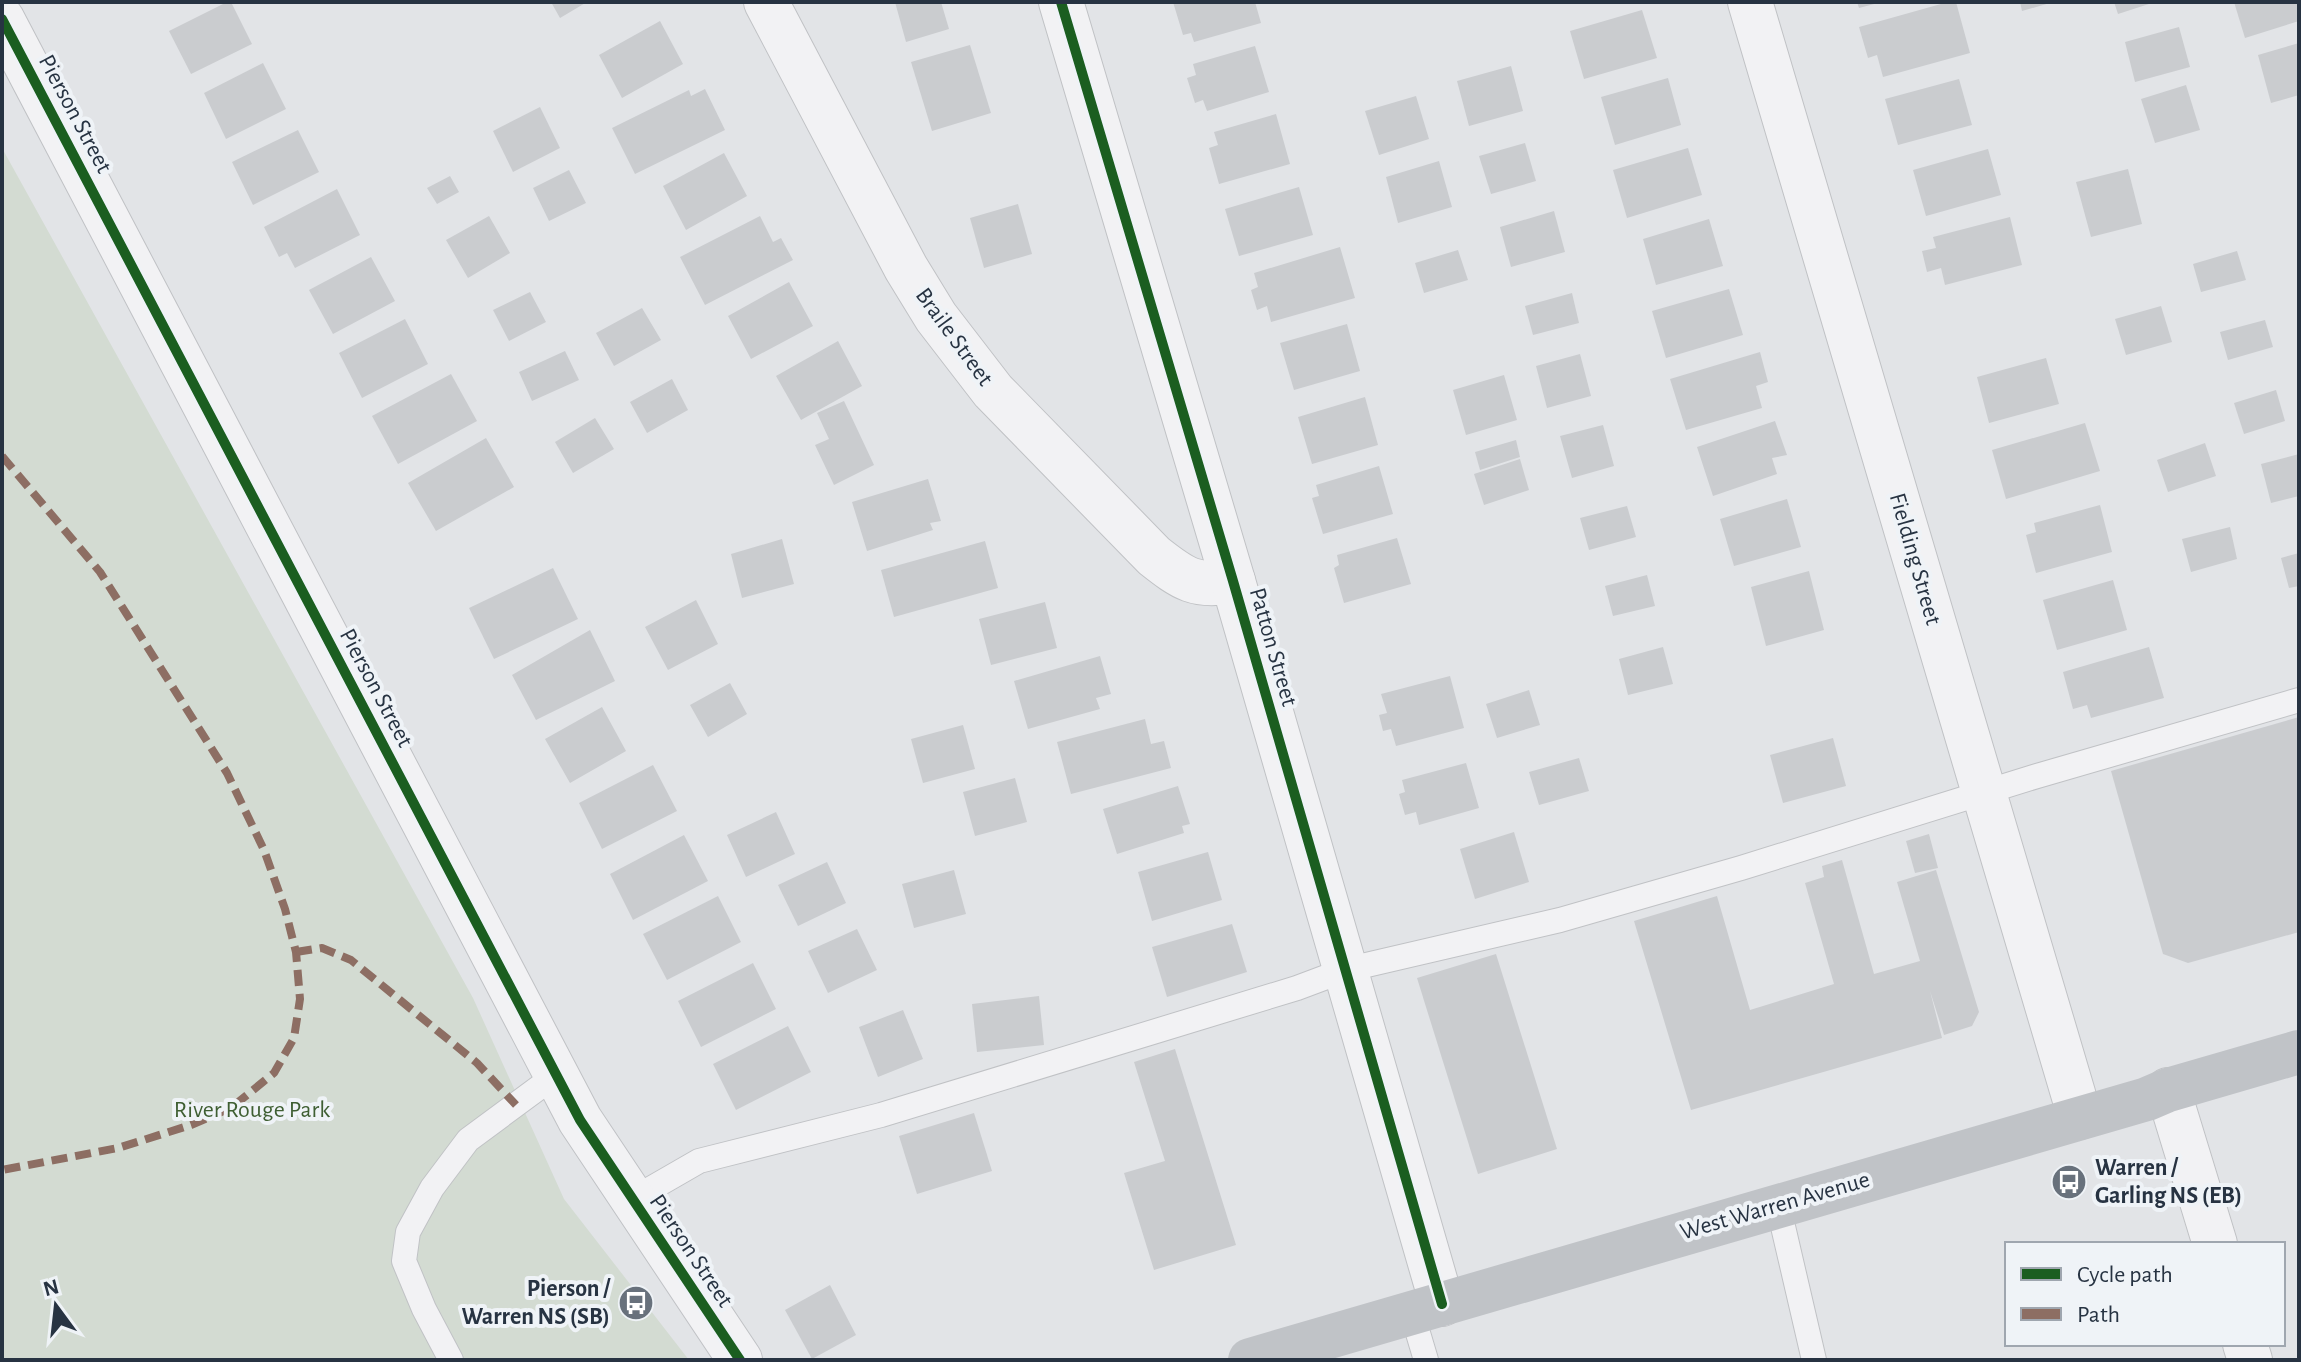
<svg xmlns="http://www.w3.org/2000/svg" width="2301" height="1362" viewBox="0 0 2301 1362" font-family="'Alegreya Sans',sans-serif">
<rect width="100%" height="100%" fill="#e2e4e7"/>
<polygon fill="#d3dbd2" points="2,148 473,998 564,1199 689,1360 2,1360"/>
<g fill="#cacccf">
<polygon points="227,2 231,2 252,44 191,74 169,31"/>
<polygon points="551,2 587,2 560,18"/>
<polygon points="895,2 941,2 949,29 906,42"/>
<polygon points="1173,2 1255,2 1261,23 1194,42 1191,33 1183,35"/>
<polygon points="1857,2 1877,2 1878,3 1859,8"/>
<polygon points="1948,2 1956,2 1970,53 1883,77 1877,55 1868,58 1859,27"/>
<polygon points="2020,2 2050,2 2050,3 2022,11"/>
<polygon points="2114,2 2152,2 2152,3 2118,14"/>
<polygon points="2234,2 2299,2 2299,21 2245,38"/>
<polygon points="1642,10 1657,58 1584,79 1570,31"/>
<polygon points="660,21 683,64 622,98 599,55"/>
<polygon points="2179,27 2190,67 2135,82 2125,42"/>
<polygon points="2299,43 2299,95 2271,103 2258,55"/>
<polygon points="970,45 991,113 932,131 911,62"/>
<polygon points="1255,46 1269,92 1207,111 1203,100 1195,103 1187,78 1196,75 1193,64"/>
<polygon points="263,63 286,109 226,139 204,93"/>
<polygon points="1511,66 1523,111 1469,126 1457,81"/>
<polygon points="1668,78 1681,125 1615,145 1601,97"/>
<polygon points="1959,79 1972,125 1898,145 1885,99"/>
<polygon points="2186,85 2200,130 2155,143 2141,99"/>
<polygon points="705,89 725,130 635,174 612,128 689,90 691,96"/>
<polygon points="1416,96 1429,139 1379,155 1365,111"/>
<polygon points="540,107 560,148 513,172 493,131"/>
<polygon points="1276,114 1290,164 1219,184 1209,148 1218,145 1214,132"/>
<polygon points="298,130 319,172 253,205 232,162"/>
<polygon points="1525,143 1536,181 1491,194 1479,156"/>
<polygon points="1688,148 1702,195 1627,218 1613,170"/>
<polygon points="1988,149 2001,195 1926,216 1913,170"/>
<polygon points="724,153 747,196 686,230 663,186"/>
<polygon points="1439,161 1452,207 1398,223 1386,177"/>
<polygon points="2128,169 2142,224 2091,237 2076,182"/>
<polygon points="569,170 586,203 549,221 533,188"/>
<polygon points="450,176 459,192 437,204 427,188"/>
<polygon points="1299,187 1313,235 1239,256 1225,209"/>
<polygon points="337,189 360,235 295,268 287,253 279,257 264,227"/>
<polygon points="1018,204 1032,254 984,268 970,218"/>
<polygon points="1554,211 1565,252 1511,267 1500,227"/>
<polygon points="489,216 510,253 468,278 446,240"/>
<polygon points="760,216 773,242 781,238 793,260 705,305 680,257"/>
<polygon points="2010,217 2022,265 1945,285 1941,268 1927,272 1922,251 1936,248 1933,237"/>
<polygon points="1709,219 1723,266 1656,285 1643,239"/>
<polygon points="1340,247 1355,298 1271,322 1267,306 1257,310 1251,290 1258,287 1254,273"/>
<polygon points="1458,250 1468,280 1424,293 1415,263"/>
<polygon points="2237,251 2246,280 2201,292 2193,264"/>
<polygon points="371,257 395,301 333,334 309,290"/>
<polygon points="789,282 813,326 751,359 728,316"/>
<polygon points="1729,289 1743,335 1666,358 1652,311"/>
<polygon points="530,292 546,322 509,341 493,310"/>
<polygon points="1572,293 1579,323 1533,335 1525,306"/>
<polygon points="2161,306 2172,342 2126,355 2115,319"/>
<polygon points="642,308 661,340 614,366 596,333"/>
<polygon points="405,319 428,364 362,398 339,353"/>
<polygon points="2265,320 2273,347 2228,360 2220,332"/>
<polygon points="1347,324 1360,371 1294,390 1280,343"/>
<polygon points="838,341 862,386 801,420 776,376"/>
<polygon points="565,351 579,380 532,401 519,372"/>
<polygon points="1760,352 1768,382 1756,386 1762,408 1686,430 1670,379"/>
<polygon points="1580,354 1591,396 1547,408 1536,366"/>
<polygon points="2046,358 2059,404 1989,423 1977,377"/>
<polygon points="451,374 477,421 398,464 372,416"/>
<polygon points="1504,375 1517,420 1466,435 1453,390"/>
<polygon points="672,379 688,410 647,433 630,402"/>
<polygon points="2276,390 2285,421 2244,434 2234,403"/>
<polygon points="1365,397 1378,445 1312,464 1298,417"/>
<polygon points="844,401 874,465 834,485 815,445 829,439 817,413"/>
<polygon points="595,418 614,449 573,473 555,442"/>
<polygon points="1775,421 1787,455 1772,458 1777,474 1713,496 1697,447"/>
<polygon points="2085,423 2100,471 2006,499 1992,450"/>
<polygon points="1603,425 1614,466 1572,478 1560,436"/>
<polygon points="486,438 514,487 436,531 408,483"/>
<polygon points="1516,440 1520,457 1480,470 1475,452"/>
<polygon points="2205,443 2216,476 2168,492 2157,460"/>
<polygon points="2299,454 2299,496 2271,503 2261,464"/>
<polygon points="1520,459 1529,490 1484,505 1474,474"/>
<polygon points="1379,466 1393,514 1323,534 1312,498 1319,496 1316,485"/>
<polygon points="928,479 941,521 930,523 933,530 867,551 852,502"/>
<polygon points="1787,499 1801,547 1734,566 1720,519"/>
<polygon points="2100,505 2112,552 2036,573 2026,535 2036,532 2034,523"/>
<polygon points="1627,506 1636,537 1589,550 1580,518"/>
<polygon points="2230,527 2237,559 2191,572 2182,539"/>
<polygon points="1397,538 1411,584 1344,603 1334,568 1339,565 1337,555"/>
<polygon points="782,539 794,584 742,598 731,554"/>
<polygon points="985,541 998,588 894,617 881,570"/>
<polygon points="2299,553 2299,586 2289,588 2281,558"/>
<polygon points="553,568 578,619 494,659 469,608"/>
<polygon points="1809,571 1824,630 1766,646 1751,587"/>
<polygon points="1647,575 1655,606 1613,616 1605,586"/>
<polygon points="2113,580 2127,630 2057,650 2043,600"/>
<polygon points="696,600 718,644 668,670 645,627"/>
<polygon points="1045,602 1057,648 991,665 979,619"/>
<polygon points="590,630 615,681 536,720 512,675"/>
<polygon points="1663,647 1673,684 1628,695 1619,659"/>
<polygon points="2149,647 2164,698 2091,718 2087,705 2073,709 2063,672"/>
<polygon points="1100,656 1111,694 1096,698 1100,709 1028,729 1014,681"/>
<polygon points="1450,676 1464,728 1396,746 1391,729 1383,731 1379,715 1387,713 1381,694"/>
<polygon points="730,683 747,714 708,737 690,705"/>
<polygon points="1529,690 1540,725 1497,738 1486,704"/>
<polygon points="602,707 626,751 570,783 545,739"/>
<polygon points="2299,717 2299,932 2188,963 2163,954 2111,771"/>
<polygon points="1145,719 1151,744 1164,741 1171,768 1071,794 1057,742"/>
<polygon points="963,725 975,769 923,783 911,739"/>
<polygon points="1833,738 1846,786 1783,803 1770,755"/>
<polygon points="1579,758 1589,791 1539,805 1529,772"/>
<polygon points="1466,763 1479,808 1419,825 1416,812 1405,815 1399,794 1405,792 1402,780"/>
<polygon points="653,765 677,811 602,849 579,803"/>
<polygon points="1015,778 1027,822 975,836 963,792"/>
<polygon points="1178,786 1190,824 1182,826 1184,833 1117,854 1103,809"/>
<polygon points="776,812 795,854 746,877 727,835"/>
<polygon points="1514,832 1529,882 1475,899 1460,849"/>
<polygon points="1929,834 1938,868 1915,873 1906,841"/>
<polygon points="684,835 708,881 633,920 610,874"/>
<polygon points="1208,852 1222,900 1152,921 1138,872"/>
<polygon points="1842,860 1874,974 1920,961 1897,882 1936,870 1979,1012 1972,1026 1944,1035 1930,991 1942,1038 1691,1110 1634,921 1717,896 1750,1010 1834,984 1805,883 1824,877 1822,866"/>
<polygon points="827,862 846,903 798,926 778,885"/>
<polygon points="954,870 966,914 914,928 902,884"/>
<polygon points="718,896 741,942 667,980 643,934"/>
<polygon points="1232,924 1247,972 1167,997 1152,947"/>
<polygon points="857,929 877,970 828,993 808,951"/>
<polygon points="1496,954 1557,1149 1478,1174 1417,978"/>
<polygon points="753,963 776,1009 701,1047 678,1001"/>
<polygon points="1039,996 1044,1045 977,1052 972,1004"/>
<polygon points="903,1010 923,1059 878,1077 859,1027"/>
<polygon points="788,1026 811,1072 736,1110 713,1064"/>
<polygon points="1175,1049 1236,1245 1154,1270 1124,1173 1165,1161 1134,1062"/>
<polygon points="974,1113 992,1171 917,1194 899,1136"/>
<polygon points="830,1285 856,1335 812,1359 785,1310"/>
</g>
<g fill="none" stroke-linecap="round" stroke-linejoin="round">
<defs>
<g id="lane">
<polyline points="633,1199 699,1161 881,1115 1297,988 1345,970 1560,920 1741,868 2037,776 2299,700"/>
<polyline points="1778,1205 1814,1360"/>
<polyline points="1412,1313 1426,1360"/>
<polyline points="451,1360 424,1309 404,1261 408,1232 432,1188 468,1140 556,1075"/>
</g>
<g id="street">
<path d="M766 2 906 268 936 317 993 391 1154 556C1183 579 1196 588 1233 581"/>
<polyline points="1061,2 1233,581 1442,1304"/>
<polyline points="1750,2 2080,1117"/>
<polyline points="2,19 580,1120 740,1360"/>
<polyline points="2168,1090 2215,1244"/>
<polyline points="2245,1344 2250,1360"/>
</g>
</defs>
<use href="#lane" stroke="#c0c2c5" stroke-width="26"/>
<use href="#street" stroke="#c0c2c5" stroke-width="46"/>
<use href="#lane" stroke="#f2f2f4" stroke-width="24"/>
<use href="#street" stroke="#f2f2f4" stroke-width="44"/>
<polyline stroke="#c0c3c7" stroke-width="44" points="1250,1360 2147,1099 2168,1090 2299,1052"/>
<g stroke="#8d6e63" stroke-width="8" stroke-dasharray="16 8" stroke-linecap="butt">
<polyline points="2,456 100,572 227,773 264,850 285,909 296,952 300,999 294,1038 274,1073 231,1108 191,1125 118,1148 2,1170"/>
<polyline points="296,952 322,948 351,960 477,1063 516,1105"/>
</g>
<defs>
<g id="cycleway">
<polyline points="1061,2 1233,581 1442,1304"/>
<polyline points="2,19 580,1120 740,1360"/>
</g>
</defs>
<use href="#cycleway" stroke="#eff3f7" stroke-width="15"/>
<use href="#cycleway" stroke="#1b5e20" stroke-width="10"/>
</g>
<defs>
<symbol id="bus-disc" viewBox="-11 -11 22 22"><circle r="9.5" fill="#68717c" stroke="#eff3f7"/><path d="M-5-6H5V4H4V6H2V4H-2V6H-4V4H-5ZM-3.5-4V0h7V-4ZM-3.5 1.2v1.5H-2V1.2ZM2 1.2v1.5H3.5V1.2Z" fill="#fff"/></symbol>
</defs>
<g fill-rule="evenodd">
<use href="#bus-disc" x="2049" y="1162" width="40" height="40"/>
<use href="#bus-disc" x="616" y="1283" width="40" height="40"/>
</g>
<g text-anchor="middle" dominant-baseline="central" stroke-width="8" stroke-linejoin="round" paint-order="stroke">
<g font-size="24" fill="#273342" stroke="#eff3f7">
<text transform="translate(75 114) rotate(62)">Pierson Street</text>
<text transform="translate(954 337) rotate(54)">Braile Street</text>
<text transform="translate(1915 559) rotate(74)">Fielding Street</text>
<text transform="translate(1273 647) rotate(74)">Patton Street</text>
<text transform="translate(376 688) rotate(62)">Pierson Street</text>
<text transform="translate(1775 1206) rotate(-16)">West Warren Avenue</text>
<text transform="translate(691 1251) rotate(56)">Pierson Street</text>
</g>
<g font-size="24" fill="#3f5f33" stroke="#eff3f7">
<text x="252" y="1110">River Rouge Park</text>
</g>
<g font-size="24" font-weight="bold" fill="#273342" stroke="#eff3f7" text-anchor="start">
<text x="2095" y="1168">Warren /<tspan x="2095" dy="28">Garling NS (EB)</tspan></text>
<text x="610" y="1289" text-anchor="end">Pierson /<tspan x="610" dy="28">Warren NS (SB)</tspan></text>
</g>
</g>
<rect width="2301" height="1362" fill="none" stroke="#273342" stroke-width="8"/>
<rect x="2005" y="1242" width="280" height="104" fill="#eff3f7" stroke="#9fa6af" stroke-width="2"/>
<rect x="2021" y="1268" width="40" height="12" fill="#1b5e20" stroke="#9fa6af" stroke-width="2"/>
<text x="2077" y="1282" font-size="24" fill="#273342">Cycle path</text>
<rect x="2021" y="1308" width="40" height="12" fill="#8d6e63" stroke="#9fa6af" stroke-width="2"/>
<text x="2077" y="1322" font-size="24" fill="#273342">Path</text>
<g transform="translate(56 1306) rotate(345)" stroke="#eff3f7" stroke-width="6" paint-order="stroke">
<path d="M0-6L14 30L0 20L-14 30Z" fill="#273342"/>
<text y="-12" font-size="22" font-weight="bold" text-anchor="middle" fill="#273342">N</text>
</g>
</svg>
